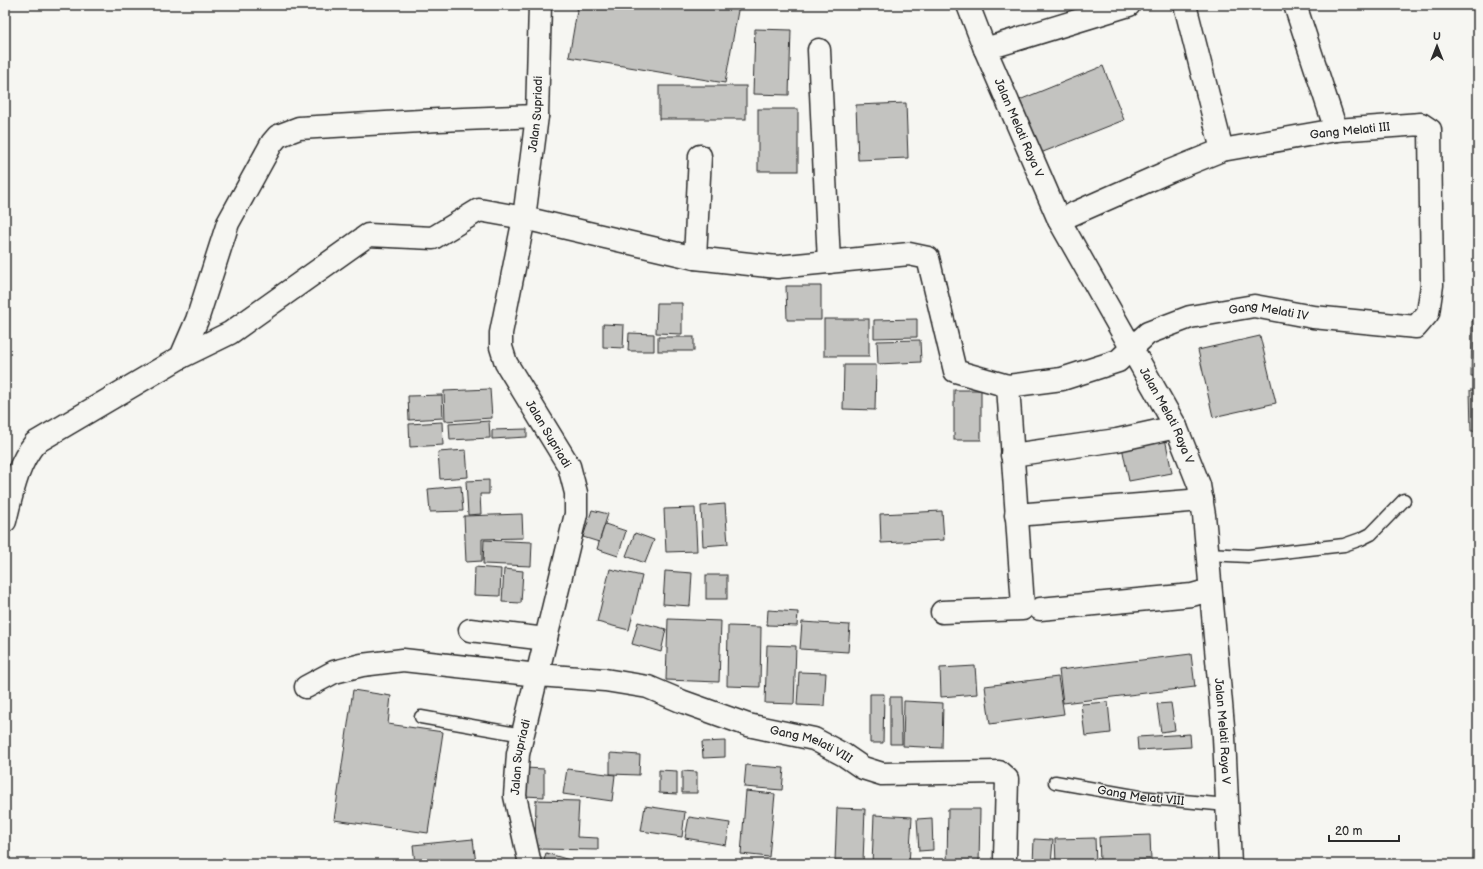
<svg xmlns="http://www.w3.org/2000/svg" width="1483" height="869" viewBox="0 0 1483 869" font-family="'Balsamiq Sans',sans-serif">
<rect width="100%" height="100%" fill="#f6f6f2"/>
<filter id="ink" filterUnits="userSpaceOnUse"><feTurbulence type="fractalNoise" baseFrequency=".025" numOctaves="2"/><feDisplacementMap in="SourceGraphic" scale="8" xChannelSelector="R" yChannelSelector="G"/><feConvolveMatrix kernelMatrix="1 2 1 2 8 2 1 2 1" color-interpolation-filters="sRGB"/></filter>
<g filter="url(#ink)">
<g fill="#c3c3c0" stroke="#2b2b2b">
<polygon points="578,5 739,5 725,83 569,57"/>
<polygon points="755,29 791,30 789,95 753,94"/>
<polygon points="1103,66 1124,120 1033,156 1012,103"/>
<rect x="659" y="86" width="87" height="33"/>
<polygon points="906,103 908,158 858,160 856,105"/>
<rect x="758" y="109" width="40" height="62"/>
<polygon points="786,286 821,286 821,320 787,320"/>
<polygon points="657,303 682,303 682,334 656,333"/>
<rect x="824" y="319" width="45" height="37"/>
<polygon points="917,319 917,337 874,338 874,320"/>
<polygon points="1472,321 1478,321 1478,376 1471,376"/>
<polygon points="603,324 624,325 623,348 603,347"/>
<polygon points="629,333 654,334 654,351 628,351"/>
<polygon points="1260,336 1276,403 1213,417 1198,350"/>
<rect x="658" y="337" width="36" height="14"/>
<polygon points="920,340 921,362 878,364 877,341"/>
<polygon points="844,365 876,365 875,410 843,409"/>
<polygon points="490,389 492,418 445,421 444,391"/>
<rect x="954" y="390" width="27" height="50"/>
<polygon points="1470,390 1478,390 1478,431 1471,431"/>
<polygon points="442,395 443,418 409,420 408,396"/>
<polygon points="489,421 490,438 450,440 449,424"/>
<polygon points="442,422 443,445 410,447 409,424"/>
<polygon points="527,429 527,437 492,439 492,430"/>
<polygon points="1476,435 1478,435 1478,483 1475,483"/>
<polygon points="1165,438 1172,473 1129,481 1122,447"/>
<polygon points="466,450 468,477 440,479 438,452"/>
<polygon points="489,480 489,494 480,494 481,514 468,515 466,481"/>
<polygon points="461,486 463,511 430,512 428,489"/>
<polygon points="725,504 728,544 703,546 701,506"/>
<polygon points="695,508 697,551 666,552 664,509"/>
<polygon points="592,510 608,514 599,542 583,537"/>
<polygon points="942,511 944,540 881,543 880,514"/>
<polygon points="522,514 523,538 482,539 482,561 466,562 464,516"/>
<polygon points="605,524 626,531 618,556 597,549"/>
<polygon points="635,533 654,540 645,563 626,556"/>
<polygon points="484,540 532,542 531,566 483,564"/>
<polygon points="475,567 501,569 500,596 474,595"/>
<polygon points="504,569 523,571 521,603 502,602"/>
<polygon points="610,569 642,576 629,630 597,622"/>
<polygon points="665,571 692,573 690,606 663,604"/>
<rect x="706" y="575" width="21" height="24"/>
<polygon points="768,610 798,612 797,626 767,625"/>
<polygon points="668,619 721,621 719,682 666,680"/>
<polygon points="638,622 666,629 661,652 632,644"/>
<polygon points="802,622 850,625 848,652 800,649"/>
<polygon points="728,626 761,627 760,687 727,686"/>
<polygon points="767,645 796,646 794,704 765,703"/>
<polygon points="1191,654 1195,687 1063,703 1059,670"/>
<polygon points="975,666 977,694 941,697 940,668"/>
<polygon points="799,672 826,673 824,706 797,705"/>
<polygon points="1058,677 1064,714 990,724 985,686"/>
<polygon points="353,690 391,696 388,724 443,732 428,833 334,820"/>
<polygon points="870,694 884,694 883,743 870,743"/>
<polygon points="890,697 901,697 902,744 890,744"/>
<polygon points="904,701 943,703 942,748 903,746"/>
<polygon points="1108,702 1111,733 1085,736 1081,704"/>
<polygon points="1171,703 1175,730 1161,732 1157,704"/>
<polygon points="1190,734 1191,747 1138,750 1137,737"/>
<polygon points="725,741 725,757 703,758 702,742"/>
<polygon points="610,753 640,755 639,775 610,774"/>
<polygon points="746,765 784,768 782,790 744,787"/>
<polygon points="525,768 544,769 544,797 524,796"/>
<polygon points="567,769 615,775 612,801 563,794"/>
<polygon points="659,770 677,771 677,794 659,793"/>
<polygon points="682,771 697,772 697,793 682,793"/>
<polygon points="746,791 775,794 769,857 741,854"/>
<polygon points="536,800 579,801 577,837 598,838 598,850 535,849"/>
<polygon points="645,806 685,812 682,837 641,831"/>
<polygon points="837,808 865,809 863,862 835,861"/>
<polygon points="948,809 980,809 979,864 947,864"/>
<polygon points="874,815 912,817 909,864 872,864"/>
<polygon points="689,817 730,823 726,845 685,838"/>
<polygon points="932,818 933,850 919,851 917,819"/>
<polygon points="1150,835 1151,860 1100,862 1099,837"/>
<polygon points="1095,838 1096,864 1056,864 1055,839"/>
<polygon points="473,839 476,864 415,864 413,845"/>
<polygon points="1034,839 1053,840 1051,864 1033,864"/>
<polygon points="546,853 583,864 543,864"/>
<polygon points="1203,861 1203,864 1147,863"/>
</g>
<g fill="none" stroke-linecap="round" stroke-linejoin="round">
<defs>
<g id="service">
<polyline points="1207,554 1248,556 1344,545 1361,539 1371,534 1404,500"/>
<polyline points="421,717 523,735"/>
<path id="s1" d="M1055 782 1140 797 1227 805"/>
</g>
<g id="minor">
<path id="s2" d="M968 5 985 49 1059 220 1176 427 1199 485 1204 515 1224 737 1230 864"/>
<polyline points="1185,5 1222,150"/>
<polyline points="1295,5 1336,130"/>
<polyline points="985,49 1129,5"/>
<polyline points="819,50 829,262"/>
<path id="s3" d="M700 156 695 258 777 267 909 254 928 258 955 371 1008 386 1062 379 1118 361 1148 333 1190 317 1254 306 1313 317 1416 327 1428 313 1432 285 1430 130 1421 124 1336 130 1222 150 1170 171 1059 220"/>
<polyline points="181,357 230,333 368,235 433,238 479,210 524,218 695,258"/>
<polyline points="1012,455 1117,440 1176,427"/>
<polyline points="1016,515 1202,500"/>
<path d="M5 521C12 493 17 465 35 443L181 357 197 320 228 223 272 143 278 136 299 128 438 120 537 116"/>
<polyline points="1040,609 1192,595 1210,590"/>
<polyline points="942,612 1022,609 1023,606 1008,386"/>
<polyline points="470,630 546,639"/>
<path id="s4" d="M306 687 334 672 362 665 403 660 538 675 605 680 648 687 681 701 748 725 814 739 844 755 863 768 882 774 999 772 1007 779 1005 858"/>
<path id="s5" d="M530 864 515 796 518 754 576 514V493L569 466 506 363 501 347V333L524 218 537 116 540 5"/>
</g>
</defs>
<use href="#service" stroke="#2b2b2b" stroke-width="15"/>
<use href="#minor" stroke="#2b2b2b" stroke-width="25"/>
<use href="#service" stroke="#f6f6f2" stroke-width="12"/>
<use href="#minor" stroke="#f6f6f2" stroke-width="22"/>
</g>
</g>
<g text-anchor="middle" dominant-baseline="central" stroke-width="3" stroke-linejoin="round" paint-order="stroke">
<g font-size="12" fill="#2b2b2b" stroke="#f6f6f2">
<text stroke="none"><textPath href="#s5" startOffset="781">Jalan Supriadi</textPath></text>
<text stroke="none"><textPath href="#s2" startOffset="133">Jalan Melati Raya V</textPath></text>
<text transform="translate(1350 131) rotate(-6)">Gang Melati III</text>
<text stroke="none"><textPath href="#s3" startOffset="787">Gang Melati IV</textPath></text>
<text stroke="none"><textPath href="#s2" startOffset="457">Jalan Melati Raya V</textPath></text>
<text transform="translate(548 434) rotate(59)">Jalan Supriadi</text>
<text stroke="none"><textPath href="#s2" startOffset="781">Jalan Melati Raya V</textPath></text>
<text stroke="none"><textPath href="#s4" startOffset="522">Gang Melati VIII</textPath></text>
<text stroke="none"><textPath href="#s5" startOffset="109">Jalan Supriadi</textPath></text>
<text stroke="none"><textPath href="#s1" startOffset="87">Gang Melati VIII</textPath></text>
</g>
</g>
<rect width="1483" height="869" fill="none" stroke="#f6f6f2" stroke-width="20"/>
<rect x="10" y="10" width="1463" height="849" fill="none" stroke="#2b2b2b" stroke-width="1.5" filter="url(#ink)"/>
<g transform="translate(1437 46)" stroke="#f6f6f2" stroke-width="3" paint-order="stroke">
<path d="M0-3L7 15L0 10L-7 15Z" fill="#2b2b2b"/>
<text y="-6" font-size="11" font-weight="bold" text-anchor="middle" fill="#2b2b2b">U</text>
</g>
<path d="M1329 835v6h70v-6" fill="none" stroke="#2b2b2b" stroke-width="2"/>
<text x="1335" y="835" font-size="12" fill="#2b2b2b" stroke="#f6f6f2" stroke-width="3" paint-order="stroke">20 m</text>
</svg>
